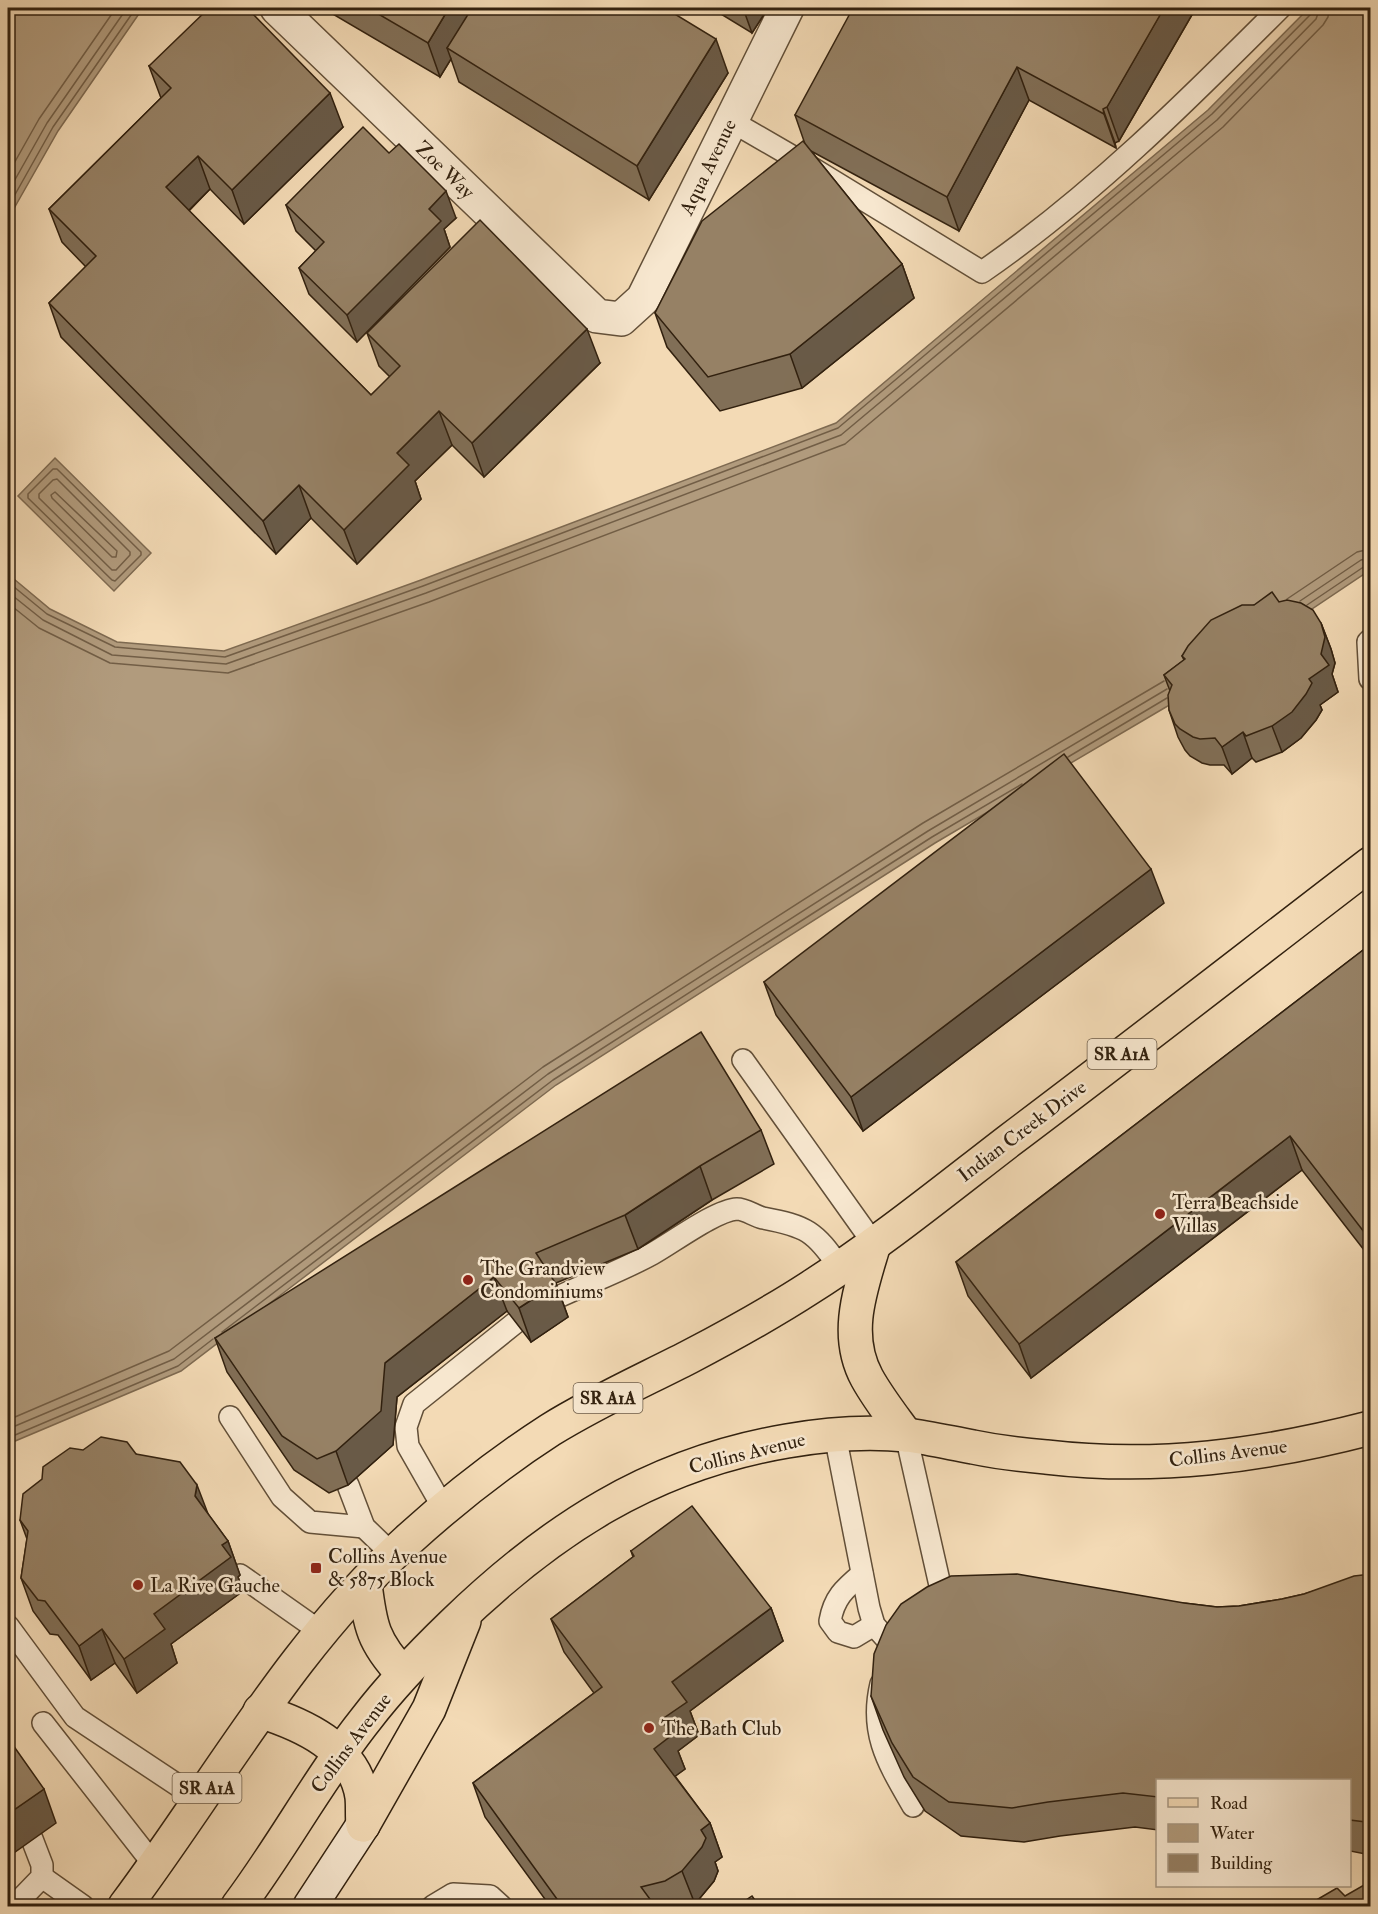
<svg xmlns="http://www.w3.org/2000/svg" width="1378" height="1914" viewBox="0 0 1378 1914" font-family="'IM FELL Double Pica',serif">
<rect width="100%" height="100%" fill="#f3dab5"/>
<filter id="stains"><feTurbulence type="fractalNoise" baseFrequency=".00333" numOctaves="4"/><feColorMatrix values="0 0 0 0 .2 0 0 0 0 .09 0 0 0 0 .02 0 0 0 .5 -.17"/></filter>
<radialGradient id="worn" r=".72"><stop offset=".6" stop-color="#630" stop-opacity="0"/><stop offset="1" stop-color="#630" stop-opacity=".3"/></radialGradient>
<g fill="#b19b7d" stroke="#7e6a51" stroke-width="1.5">
<polygon points="8,8 143,8 58,131 8,219"/>
<polygon points="1309,8 1370,8 1370,570 1166,707 935,843 556,1085 181,1371 8,1444 8,574 50,609 117,642 224,651 421,580 836,423 1208,110"/>
<polygon points="55,458 151,553 114,591 18,496"/>
</g>
<g fill="none" stroke-linecap="round" stroke-linejoin="round">
<g stroke="#725e46" stroke-width="1.5">
<polyline points="8,174 39,119 116,8"/>
<polyline points="8,192 47,123 127,8"/>
<polyline points="8,207 53,127 136,8"/>
<polygon points="53,469 57,469 141,552 141,555 115,581 112,580 28,498 28,494"/>
<polygon points="57,479 130,552 130,555 116,570 112,570 39,498 39,494 53,480"/>
<polygon points="55,492 117,551 116,557 112,557 52,498 51,495"/>
<polyline points="8,582 47,614 115,647 225,657 423,586 838,428 1212,114 1311,14 1313,8"/>
<polyline points="8,592 43,620 112,655 226,664 426,593 841,435 1217,120 1316,19 1320,8"/>
<polyline points="1287,599 1357,552 1370,549"/>
<polyline points="1300,601 1361,560 1370,558"/>
<polyline points="8,603 39,628 110,663 228,673 429,602 845,444 1223,127 1323,25 1328,17 1329,8"/>
<polyline points="1307,605 1365,566 1370,566"/>
<polyline points="1068,757 1167,698"/>
<polyline points="222,1332 553,1080 932,837 1022,784"/>
<polyline points="8,1420 169,1351 543,1067 923,823 1164,681"/>
<polyline points="8,1429 174,1359 548,1074 928,831 1167,689"/>
<polyline points="8,1438 178,1366 213,1339"/>
</g>
<defs>
<g id="lane">
<path d="M731 121 807 165 982 272C1092 196 1186 102 1280 8"/>
<polyline points="1370,640 1368,642 1370,679"/>
<polyline points="743,1060 874,1244"/>
<path d="M556 1298C588 1283 621 1271 652 1254 672 1243 716 1210 737 1209 746 1209 754 1216 763 1218 806 1226 815 1231 840 1268"/>
<polyline points="230,1417 282,1497 310,1522 364,1527"/>
<polyline points="835,1435 869,1608 874,1625 891,1644"/>
<polyline points="906,1435 944,1603 939,1605"/>
<polyline points="348,1485 364,1527 393,1555"/>
<polyline points="444,1509 408,1446 406,1427 414,1404 515,1323"/>
<path d="M862 1574C844 1589 834 1598 830 1621L838 1632 854 1637 874 1625"/>
<polyline points="240,1575 321,1632"/>
<polyline points="8,1626 75,1717 200,1800"/>
<path d="M881 1684C869 1734 889 1764 913 1806"/>
<polyline points="43,1723 155,1866"/>
<polyline points="42,1877 83,1906"/>
<polyline points="14,1906 42,1877 42,1865 32,1839"/>
<polyline points="433,1906 453,1894 490,1896 501,1906"/>
</g>
<polyline id="street" points="277,8 597,316 621,319 643,299 787,8"/>
<polyline id="secondary" points="310,1906 363,1825"/>
<g id="primary">
<path d="M874 1244C861 1288 843 1334 867 1378 878 1398 893 1417 906 1435"/>
<path d="M365 1584C370 1626 373 1642 403 1674"/>
<path d="M260 1711C301 1724 355 1747 362 1797 363 1806 362 1816 363 1825"/>
<polyline points="363,1825 429,1709 464,1621"/>
<path d="M125 1906C217 1783 291 1646 407 1541 452 1500 499 1463 550 1430 595 1402 642 1381 689 1357 731 1335 771 1313 811 1287 880 1243 945 1190 1010 1140 1131 1049 1250 956 1370 864"/>
<path d="M238 1906C283 1846 319 1778 366 1719 392 1685 422 1654 452 1625 550 1530 651 1464 787 1441 826 1434 867 1431 907 1435 929 1438 951 1443 973 1447 997 1452 1021 1455 1046 1457 1157 1470 1262 1456 1370 1428"/>
</g>
</defs>
<use href="#lane" stroke="#624f38" stroke-width="24"/>
<use href="#street" stroke="#624f38" stroke-width="36"/>
<use href="#secondary" stroke="#32210f" stroke-width="36"/>
<use href="#primary" stroke="#32210f" stroke-width="36"/>
<use href="#lane" stroke="#f7e7cf" stroke-width="21"/>
<use href="#street" stroke="#f7e7cf" stroke-width="33"/>
<use href="#secondary" stroke="#f7e7cf" stroke-width="33"/>
<use href="#primary" stroke="#f3dab5" stroke-width="33"/>
</g>
<g fill="#816f57" stroke="#32210f" stroke-width="1.5">
<polygon points="329,8 665,8 728,73 649,200 459,82 451,59 440,77 331,13"/>
<polygon points="711,8 768,8 752,33"/>
<polygon points="1193,13 1119,141 1115,143 1116,148 1029,100 959,231 811,151 902,264 914,298 802,388 720,411 667,347 655,313 805,144 795,115"/>
<polygon points="149,66 343,127 244,224 210,189 189,211 371,395 390,377 379,366 367,333 600,363 484,477 452,445 415,481 421,499 357,564 311,518 276,554 61,337 49,303 86,267 62,242 49,209 161,98"/>
<polygon points="286,205 456,218 444,229 450,247 357,342 309,294 299,268 316,251 296,231"/>
<polygon points="1279,602 1321,623 1331,649 1335,663 1332,674 1338,692 1320,705 1322,710 1316,720 1301,738 1282,752 1256,762 1252,758 1232,774 1224,765 1210,765 1202,763 1190,756 1185,750 1178,737 1169,710 1170,691 1164,675 1184,660 1182,656 1254,605"/>
<polygon points="1164,903 863,1131 776,1015 764,982"/>
<polygon points="1371,944 1371,1259 1302,1170 1031,1378 968,1296 956,1262"/>
<polygon points="761,1130 774,1164 712,1200 638,1249 556,1283 568,1317 531,1342 507,1311 397,1397 393,1445 348,1485 329,1493 294,1470 227,1372 215,1338"/>
<polygon points="136,1454 208,1514 228,1541 240,1575 238,1577 243,1591 171,1644 177,1663 137,1693 115,1663 91,1680 58,1635 50,1634 33,1611 21,1578 27,1539 20,1520"/>
<polygon points="631,1551 771,1608 783,1641 690,1711 699,1735 678,1751 685,1769 675,1776 710,1823 722,1857 715,1862 718,1871 714,1881 695,1904 691,1906 550,1906 485,1817 473,1783 594,1693 564,1652 551,1619 633,1557"/>
<polygon points="1371,1574 1371,1855 1350,1851 1350,1780 1158,1780 1158,1830 1135,1827 1060,1836 1024,1842 961,1836 925,1811 904,1777 883,1730 871,1696 1184,1603 1217,1607 1239,1606 1282,1599 1304,1594"/>
</g>
<g fill="#695a47" stroke="#32210f" stroke-width="1.5">
<polygon points="449,8 481,8 447,48 451,59 440,77 428,43"/>
<polygon points="743,8 768,8 752,33"/>
<polygon points="1164,8 1191,8 1193,13 1119,141 1107,107"/>
<polygon points="716,39 728,73 649,200 637,166"/>
<polygon points="1017,67 1029,100 959,231 947,197"/>
<polygon points="330,93 343,127 244,224 232,190"/>
<polygon points="1103,109 1115,143 1116,148 1104,114"/>
<polygon points="198,156 210,189 178,221 166,187"/>
<polygon points="446,191 456,218 444,229 450,247 357,342 347,315 429,209"/>
<polygon points="902,264 914,298 802,388 790,354"/>
<polygon points="587,329 600,363 484,477 472,443"/>
<polygon points="439,411 452,445 415,481 421,499 357,564 344,530 397,453"/>
<polygon points="299,485 311,518 276,554 263,521"/>
<polygon points="1321,623 1331,649 1335,663 1332,674 1338,692 1320,705 1322,710 1316,720 1301,738 1282,752 1272,726 1309,679 1321,654"/>
<polygon points="1243,732 1252,758 1232,774 1222,747"/>
<polygon points="1151,869 1164,903 863,1131 851,1097"/>
<polygon points="1290,1136 1302,1170 1031,1378 1019,1344"/>
<polygon points="700,1166 712,1200 638,1249 625,1215"/>
<polygon points="494,1277 507,1311 397,1397 393,1445 348,1485 336,1451 385,1363"/>
<polygon points="556,1284 568,1317 531,1342 519,1308"/>
<polygon points="197,1485 210,1519 195,1496"/>
<polygon points="228,1541 240,1575 238,1577 243,1591 171,1644 177,1663 137,1693 124,1659 154,1614 222,1545"/>
<polygon points="771,1608 783,1641 690,1711 699,1735 678,1751 685,1769 666,1783 654,1749 672,1682"/>
<polygon points="102,1629 115,1663 91,1680 79,1646"/>
<polygon points="44,1789 56,1823 8,1857 8,1814"/>
<polygon points="710,1823 722,1857 715,1862 718,1871 714,1881 695,1904 682,1871 701,1830"/>
</g>
<g fill="#968165" stroke="#32210f" stroke-width="1.5">
<polygon points="209,8 247,8 330,93 232,190 198,156 166,187 371,395 400,366 367,333 480,220 587,329 472,443 439,411 397,453 409,465 344,530 299,485 263,521 49,303 96,256 49,209 171,88 149,66"/>
<polygon points="368,8 449,8 428,43"/>
<polygon points="472,8 665,8 716,39 637,166 447,48"/>
<polygon points="853,8 1164,8 1107,107 1103,109 1104,114 1017,67 947,197 795,115"/>
<polygon points="363,127 389,153 399,144 446,191 429,209 441,221 347,315 299,268 324,242 286,205"/>
<polygon points="803,141 902,264 790,354 708,377 655,313 702,221"/>
<polygon points="1272,592 1279,602 1287,600 1301,603 1313,610 1321,623 1325,637 1321,654 1329,665 1309,679 1312,683 1306,694 1292,712 1272,726 1246,736 1243,732 1222,747 1215,738 1200,739 1193,737 1180,729 1175,724 1169,710 1168,695 1172,685 1164,675 1185,659 1182,656 1188,646 1211,620 1242,605 1254,605"/>
<polygon points="1064,754 1151,869 851,1097 764,982"/>
<polygon points="1371,944 1371,1241 1290,1136 1019,1344 956,1262"/>
<polygon points="701,1032 761,1130 700,1166 625,1215 536,1253 556,1284 519,1308 494,1277 385,1363 381,1411 336,1451 317,1459 282,1436 215,1338"/>
<polygon points="101,1437 127,1442 136,1454 180,1462 197,1485 195,1496 228,1541 222,1545 231,1557 154,1614 165,1629 124,1659 102,1629 79,1646 45,1601 38,1600 21,1578 28,1531 20,1520 23,1494 42,1479 43,1467 70,1448 83,1450"/>
<polygon points="692,1506 771,1608 672,1682 687,1702 661,1720 672,1735 654,1749 710,1823 701,1830 706,1838 702,1847 682,1871 665,1881 641,1887 655,1906 562,1906 473,1783 602,1687 551,1619 634,1556 631,1551"/>
<polygon points="1017,1574 1184,1603 1217,1607 1239,1606 1282,1599 1304,1594 1354,1576 1371,1574 1371,1822 1366,1822 1350,1820 1350,1780 1158,1780 1158,1797 1123,1793 1048,1802 1012,1808 949,1802 913,1777 892,1743 871,1696 874,1654 886,1625 901,1604 927,1587 951,1576"/>
<polygon points="8,1738 44,1789 8,1814"/>
<polygon points="1371,1881 1371,1906 1306,1906 1337,1888 1345,1896"/>
<polygon points="752,1896 759,1906 737,1906"/>
</g>
<g fill="#8f2418" stroke="#f7e7cf" stroke-width="2">
<circle cx="1160" cy="1214" r="6"/>
<circle cx="468" cy="1280" r="6"/>
<rect x="310" y="1562" width="12" height="12" rx="3"/>
<circle cx="138" cy="1585" r="6"/>
<circle cx="649" cy="1728" r="6"/>
</g>
<g text-anchor="middle" dominant-baseline="central" stroke-width="5" stroke-linejoin="round" paint-order="stroke">
<g fill="#f7e7cf" stroke="#6d5c49" stroke-width="1.5">
<rect x="1087.5" y="1039" width="69" height="30" rx="4.5"/>
<rect x="573.5" y="1383" width="69" height="30" rx="4.5"/>
<rect x="172.5" y="1773" width="69" height="30" rx="4.5"/>
</g>
<g font-size="18" font-weight="bold" fill="#32210f">
<text x="1122" y="1054">SR A1A</text>
<text x="608" y="1398">SR A1A</text>
<text x="207" y="1788">SR A1A</text>
</g>
<g font-size="20" fill="#32210f" stroke="#f7e7cf">
<text transform="translate(708 167) rotate(-64)">Aqua Avenue</text>
<text transform="translate(445 170) rotate(44)">Zoe Way</text>
<text transform="translate(1022 1131) rotate(-37)">Indian Creek Drive</text>
<text transform="translate(747 1453) rotate(-14)">Collins Avenue</text>
<text transform="translate(1228 1453) rotate(-7)">Collins Avenue</text>
<text transform="translate(351 1743) rotate(-53)">Collins Avenue</text>
</g>
<g font-size="20" fill="#32210f" stroke="#f7e7cf" text-anchor="start">
<text x="1172" y="1202">Terra Beachside<tspan x="1172" dy="23">Villas</tspan></text>
<text x="480" y="1268">The Grandview<tspan x="480" dy="23">Condominiums</tspan></text>
<text x="328" y="1556">Collins Avenue<tspan x="328" dy="23">&amp; 5875 Block</tspan></text>
<text x="150" y="1585">La Rive Gauche</text>
<text x="661" y="1728">The Bath Club</text>
</g>
</g>
<rect width="1378" height="1914" fill="none" stroke="#f3dab5" stroke-width="30"/>
<rect x="9" y="9" width="1360" height="1896" fill="none" stroke="#32210f" stroke-width="3"/>
<rect x="15" y="15" width="1348" height="1884" fill="none" stroke="#32210f" stroke-width="1.5"/>
<rect x="1156" y="1779" width="195" height="108" fill="#f7e7cf" stroke="#a89882" stroke-width="1.5"/>
<rect x="1168" y="1798" width="30" height="9" fill="#f3dab5" stroke="#a89882" stroke-width="1.5"/>
<text x="1210" y="1809" font-size="18" fill="#32210f">Road</text>
<rect x="1168" y="1824" width="30" height="18" fill="#b19b7d" stroke="#a89882" stroke-width="1.5"/>
<text x="1210" y="1839" font-size="18" fill="#32210f">Water</text>
<rect x="1168" y="1854" width="30" height="18" fill="#968165" stroke="#a89882" stroke-width="1.5"/>
<text x="1210" y="1869" font-size="18" fill="#32210f">Building</text>
<rect width="100%" height="100%" filter="url(#stains)"/>
<rect width="100%" height="100%" fill="url(#worn)"/>
</svg>
